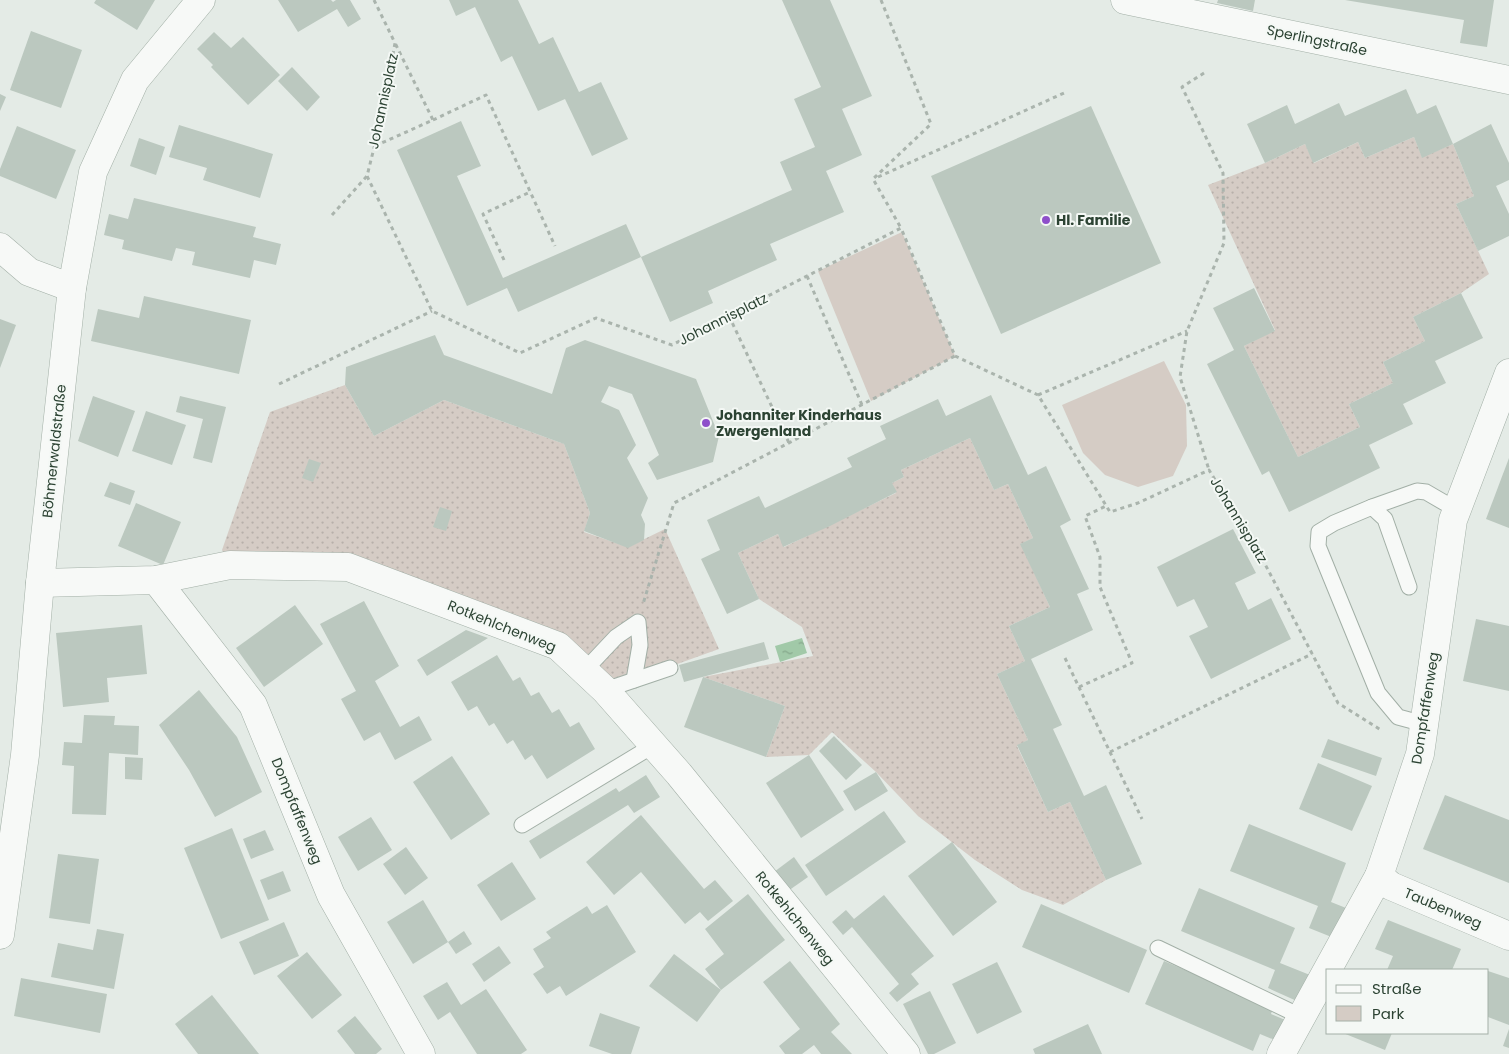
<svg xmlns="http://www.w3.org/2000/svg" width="1509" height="1054" viewBox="0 0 1509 1054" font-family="Poppins,sans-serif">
<defs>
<pattern id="grass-dots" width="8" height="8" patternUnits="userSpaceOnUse" patternTransform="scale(1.25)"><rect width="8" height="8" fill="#d5ccc5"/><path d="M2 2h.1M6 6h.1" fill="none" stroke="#b7b0aa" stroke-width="1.8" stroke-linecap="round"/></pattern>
<pattern id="water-ripples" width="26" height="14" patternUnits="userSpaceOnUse" patternTransform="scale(1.25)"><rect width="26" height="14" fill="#a1c9a8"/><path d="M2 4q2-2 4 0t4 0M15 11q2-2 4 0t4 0" fill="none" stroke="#83a589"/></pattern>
</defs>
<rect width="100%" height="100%" fill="#e4ebe6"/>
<g fill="url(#grass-dots)">
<polygon points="1414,137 1422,157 1453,144 1474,196 1456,204 1489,274 1461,293 1413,317 1425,341 1383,362 1393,383 1349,404 1360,427 1298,457 1244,346 1275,330 1208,185 1265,163 1305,144 1314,163 1358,142 1365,158"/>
<polygon points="345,385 374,436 444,400 564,444 590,513 584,532 628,547 665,529 719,649 605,690 557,646 349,567 230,565 222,550 270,412"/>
<polygon points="970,438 994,490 1008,484 1033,538 1021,544 1050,607 1009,626 1025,661 997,674 1028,740 1017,746 1048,812 1070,802 1106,880 1063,905 1022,890 975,860 918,816 876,772 832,732 809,755 766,757 785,706 703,677 813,656 802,627 759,599 738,553 778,534 784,547 896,493 892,483 904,477 901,470"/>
</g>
<g fill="#d5ccc5">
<polygon points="902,232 955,356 871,401 818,271"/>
<polygon points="1164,361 1186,405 1187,446 1173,476 1138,487 1105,475 1083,453 1062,405"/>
</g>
<polygon fill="url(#water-ripples)" points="802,638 807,653 780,662 775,646"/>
<g fill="#bbc8bf">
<polygon points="96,0 155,0 137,30 94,3"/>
<polygon points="278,0 331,0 333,2 336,0 350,0 361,19 348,27 337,9 298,32"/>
<polygon points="449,0 518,0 539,44 553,37 579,92 601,82 628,139 592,156 565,99 538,111 512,56 501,62 475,7 456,16"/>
<polygon points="782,0 830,0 872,96 842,109 862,155 826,171 844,212 770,244 777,260 708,291 713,303 670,322 641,257 792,190 780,162 815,147 794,99 821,87"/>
<polygon points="1218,0 1255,0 1253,11 1217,3"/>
<polygon points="1345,0 1494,0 1487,47 1460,43 1464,20"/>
<polygon points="31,31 82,50 61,108 10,90"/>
<polygon points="214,32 231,48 243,37 280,75 248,105 211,67 213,65 197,49"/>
<polygon points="292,67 320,97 307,111 278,81"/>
<polygon points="1406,89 1417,114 1436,105 1453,144 1491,124 1509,163 1509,180 1496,186 1509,214 1509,236 1478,251 1456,204 1474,196 1453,144 1422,158 1414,137 1365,158 1358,142 1313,163 1305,144 1265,163 1247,124 1287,105 1295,124 1339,103 1345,116"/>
<polygon points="0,94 6,97 0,111"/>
<polygon points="1091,106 1161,263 1001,334 931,176"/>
<polygon points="461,121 481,166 457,176 503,278 626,224 641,257 518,312 507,288 467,306 397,150"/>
<polygon points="179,125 273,154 260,198 203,180 207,168 169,157"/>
<polygon points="17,126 76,150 56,199 0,176 0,169"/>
<polygon points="139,138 165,147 156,175 130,166"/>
<polygon points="134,198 256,227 253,237 281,244 276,265 254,260 250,278 192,265 195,252 176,248 172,261 122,249 124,240 104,235 109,214 128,219"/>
<polygon points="1254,288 1275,331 1244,346 1298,457 1360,427 1349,404 1393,383 1383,362 1425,341 1413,317 1461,293 1483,338 1435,361 1446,383 1403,404 1413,424 1369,445 1380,468 1289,512 1269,471 1262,475 1207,364 1234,350 1213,308"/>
<polygon points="144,296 251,320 239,374 91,341 98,309 139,318"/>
<polygon points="0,319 16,325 0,368"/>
<polygon points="435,335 444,355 552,394 566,348 585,340 696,379 719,436 713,462 657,480 648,463 659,455 632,394 609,386 601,402 619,410 636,445 627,458 648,498 641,515 645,524 644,540 628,548 584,531 590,513 564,444 444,400 374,436 345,385 346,367"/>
<polygon points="991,395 1028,475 1046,466 1071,520 1060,526 1089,589 1077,594 1093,630 1031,659 1062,725 1053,729 1084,796 1106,785 1142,864 1106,880 1070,802 1048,812 1017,745 1028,740 997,674 1025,661 1009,626 1050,607 1020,544 1033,538 1008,484 994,490 970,438 901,470 904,477 892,483 897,492 830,526 783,547 778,534 738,553 759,599 727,614 701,559 720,550 707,520 759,496 765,508 852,467 847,458 886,439 880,426 938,399 946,416"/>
<polygon points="93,396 135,411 118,457 78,441"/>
<polygon points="180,396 226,407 212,463 193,458 203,419 176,412"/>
<polygon points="146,411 186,425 172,465 132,451"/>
<polygon points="1509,458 1509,528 1486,519"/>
<polygon points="309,459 321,463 313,482 302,478"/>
<polygon points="110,482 135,491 130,505 104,496"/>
<polygon points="136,503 181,522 163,565 118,546"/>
<polygon points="440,507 452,511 446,531 433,527"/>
<polygon points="1233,529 1256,573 1235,583 1248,610 1271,598 1291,639 1211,679 1189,636 1208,627 1194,599 1177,607 1157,567"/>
<polygon points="364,601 399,666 375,681 400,727 419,716 432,740 395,760 380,732 364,741 341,699 356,691 320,624"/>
<polygon points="295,605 323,644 264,687 236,648"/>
<polygon points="1476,619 1509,626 1509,691 1463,681"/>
<polygon points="142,625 147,674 107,678 109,702 63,707 56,633"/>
<polygon points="466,630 488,638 427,676 417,660"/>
<polygon points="764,642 769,659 684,682 679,665"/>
<polygon points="497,655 513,681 520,677 531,696 539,692 552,713 559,709 570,727 579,722 595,749 547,779 532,755 525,760 513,740 507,744 494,723 489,726 477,706 468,711 451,682"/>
<polygon points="703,677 785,706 766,757 684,727"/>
<polygon points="199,690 237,737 262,792 215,817 189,770 159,725"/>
<polygon points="84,715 115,716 114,725 139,726 138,755 109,753 106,815 72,814 74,766 62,765 64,742 82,743"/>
<polygon points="834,736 862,765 846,780 819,751"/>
<polygon points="1328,739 1382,758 1376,776 1321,757"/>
<polygon points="809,755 844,810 801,838 766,783"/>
<polygon points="452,756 490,814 451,840 413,782"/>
<polygon points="125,757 143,758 142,780 125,779"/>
<polygon points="1318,763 1372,786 1352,831 1299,809"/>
<polygon points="876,772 888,791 855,811 843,791"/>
<polygon points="646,775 660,797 634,813 628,805 540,859 529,841 616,788 619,792"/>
<polygon points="1445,795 1509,820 1509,883 1423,849"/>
<polygon points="884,811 906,842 826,896 805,865"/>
<polygon points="641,815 704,889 715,880 733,901 708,921 700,912 685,924 641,872 614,895 586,862"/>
<polygon points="371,817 392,850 358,871 338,837"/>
<polygon points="1249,824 1346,863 1331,902 1346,908 1334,938 1309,928 1318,906 1230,871"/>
<polygon points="232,828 269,920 221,939 184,848"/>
<polygon points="265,830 274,850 251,859 243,839"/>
<polygon points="952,842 997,902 953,936 908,876"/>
<polygon points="406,847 428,878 405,895 383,864"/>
<polygon points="58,854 99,859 90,924 49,918"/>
<polygon points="794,857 808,877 788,891 774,872"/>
<polygon points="512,862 536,899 501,921 477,885"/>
<polygon points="283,871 291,891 268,900 260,880"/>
<polygon points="1199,888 1295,928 1280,963 1310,975 1299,1002 1268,988 1275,970 1181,931"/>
<polygon points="748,894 785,940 721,990 705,969 724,954 705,929"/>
<polygon points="884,895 934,956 911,974 919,984 897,1002 889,993 899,984 852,927 843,935 832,922 846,910 854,919"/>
<polygon points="423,900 448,942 413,964 387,922"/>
<polygon points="1041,904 1147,950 1129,993 1022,947"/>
<polygon points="607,905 636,952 566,996 560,986 547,994 533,974 544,967 533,949 551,938 546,932 587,906 592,914"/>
<polygon points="1388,920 1461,949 1452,970 1387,970 1393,956 1375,949"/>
<polygon points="284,922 299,956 254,975 239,942"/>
<polygon points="97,929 124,934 114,989 51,977 58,943 93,950"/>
<polygon points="464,931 472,944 456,954 448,942"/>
<polygon points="499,946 511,963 484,982 472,964"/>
<polygon points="307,952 342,995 312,1019 277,976"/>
<polygon points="674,954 721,990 697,1022 649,986"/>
<polygon points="790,961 840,1024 831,1032 852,1054 821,1054 814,1045 802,1054 785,1054 779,1046 800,1029 763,982"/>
<polygon points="1164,961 1273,1008 1271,1014 1290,1022 1282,1043 1260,1034 1253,1051 1145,1004"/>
<polygon points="997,962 1022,1012 977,1034 952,984"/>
<polygon points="1488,971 1509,978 1509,1025 1488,1017"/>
<polygon points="21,978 107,994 100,1033 14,1016"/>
<polygon points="447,982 461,1005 486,989 527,1050 521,1054 477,1054 450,1012 438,1020 423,996"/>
<polygon points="930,991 956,1043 934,1054 928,1054 903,1004"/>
<polygon points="212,995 259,1054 198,1054 175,1024"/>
<polygon points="600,1013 640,1027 631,1054 612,1054 589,1046"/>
<polygon points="355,1016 382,1049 376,1054 355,1054 337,1031"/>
<polygon points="1088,1024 1102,1054 1035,1054 1033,1049"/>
<polygon points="1509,1029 1509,1048 1503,1046"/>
<polygon points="1343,1033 1392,1033 1385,1050"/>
</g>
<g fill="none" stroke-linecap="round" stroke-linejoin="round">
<defs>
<g id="service">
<polyline points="1372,507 1417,491 1426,492 1457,510"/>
<polyline points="1409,587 1385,519 1372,507 1334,523 1319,532 1318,546 1378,693 1398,717 1424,724"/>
<polyline points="584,671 616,637 638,622 640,645 634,680"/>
<polyline points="605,690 670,668"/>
<polyline points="522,825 654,745"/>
<polyline points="1158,948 1302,1017"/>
</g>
<g id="minor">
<polyline points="1125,0 1509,80"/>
<polyline points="0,247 29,272 72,288"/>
<polyline points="156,580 253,705 331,895 421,1054"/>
<polyline points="40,583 156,580 230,565 348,567 558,646 605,690 679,774 906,1054"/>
<polyline points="1379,876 1391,886 1509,936"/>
<polyline points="1281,1054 1379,876 1420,754 1453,520 1509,373"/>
</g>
<polyline id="tertiary" points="0,935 25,755 40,583 72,288 93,172 135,80 201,0"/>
</defs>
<use href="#service" stroke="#a2afa6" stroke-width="17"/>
<use href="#minor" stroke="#a2afa6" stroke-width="29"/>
<use href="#tertiary" stroke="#a2afa6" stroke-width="29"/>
<g stroke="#aab4ad" stroke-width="3" stroke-dasharray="4 4" stroke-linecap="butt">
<polyline points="374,0 395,43 382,116 367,176 432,311 520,353 596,318 672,345 901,228 955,356 674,503 643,604"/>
<polyline points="881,0 931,124 873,179 901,228"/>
<polyline points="1204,73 1182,87 1223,173 1224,243 1187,331 1180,377 1209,470"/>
<polyline points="433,120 486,95 555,246"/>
<polyline points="375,146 433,120 395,43"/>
<polyline points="878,177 1064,93"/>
<polyline points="332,215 367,176"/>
<polyline points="504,260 483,214 530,192"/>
<polyline points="807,276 862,405"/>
<polyline points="729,316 789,443"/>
<polyline points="955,356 1038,395 1110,512 1138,503 1209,470 1256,547 1338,703 1381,730"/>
<polyline points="279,384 432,311"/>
<polyline points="1038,395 1187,331"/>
<polyline points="1065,658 1142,819"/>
<polyline points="1079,687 1132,663 1100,587 1100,557 1085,516 1106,506"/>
<polyline points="1110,752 1312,654"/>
</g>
<use href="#service" stroke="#f7f9f7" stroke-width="15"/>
<use href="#minor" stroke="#f7f9f7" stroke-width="28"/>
<use href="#tertiary" stroke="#f7f9f7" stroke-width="28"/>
</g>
<g fill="#8e4fca" stroke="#f4f8f5" stroke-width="2">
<circle cx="1046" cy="220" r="5"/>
<circle cx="706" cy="423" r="5"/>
</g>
<g text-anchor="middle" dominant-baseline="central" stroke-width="4" stroke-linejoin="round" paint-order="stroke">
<g font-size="14" fill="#2c4333" stroke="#f4f8f5">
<text transform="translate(1317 40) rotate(12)">Sperlingstraße</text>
<text transform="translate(383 101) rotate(-78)">Johannisplatz</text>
<text transform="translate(723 319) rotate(-27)">Johannisplatz</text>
<text transform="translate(54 451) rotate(-84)">Böhmerwaldstraße</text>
<text transform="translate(1239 520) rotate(59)">Johannisplatz</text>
<text transform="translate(502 626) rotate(22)">Rotkehlchenweg</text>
<text transform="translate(1425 708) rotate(-81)">Dompfaffenweg</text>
<text transform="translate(297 811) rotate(68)">Dompfaffenweg</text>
<text transform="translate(1443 908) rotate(23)">Taubenweg</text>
<text transform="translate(795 918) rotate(51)">Rotkehlchenweg</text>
</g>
<g font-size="14" font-weight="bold" fill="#2c4333" stroke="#f4f8f5" text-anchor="start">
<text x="1056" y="220">Hl. Familie</text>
<text x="716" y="415">Johanniter Kinderhaus<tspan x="716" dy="16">Zwergenland</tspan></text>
</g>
</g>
<rect x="1326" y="969" width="162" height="65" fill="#f4f8f5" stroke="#a4b0a7"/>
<rect x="1336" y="985" width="25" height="8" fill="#f7f9f7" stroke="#a4b0a7"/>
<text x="1372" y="994" font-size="15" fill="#2c4333">Straße</text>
<rect x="1336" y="1006" width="25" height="15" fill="#d5ccc5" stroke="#a4b0a7"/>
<text x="1372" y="1019" font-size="15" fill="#2c4333">Park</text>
</svg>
